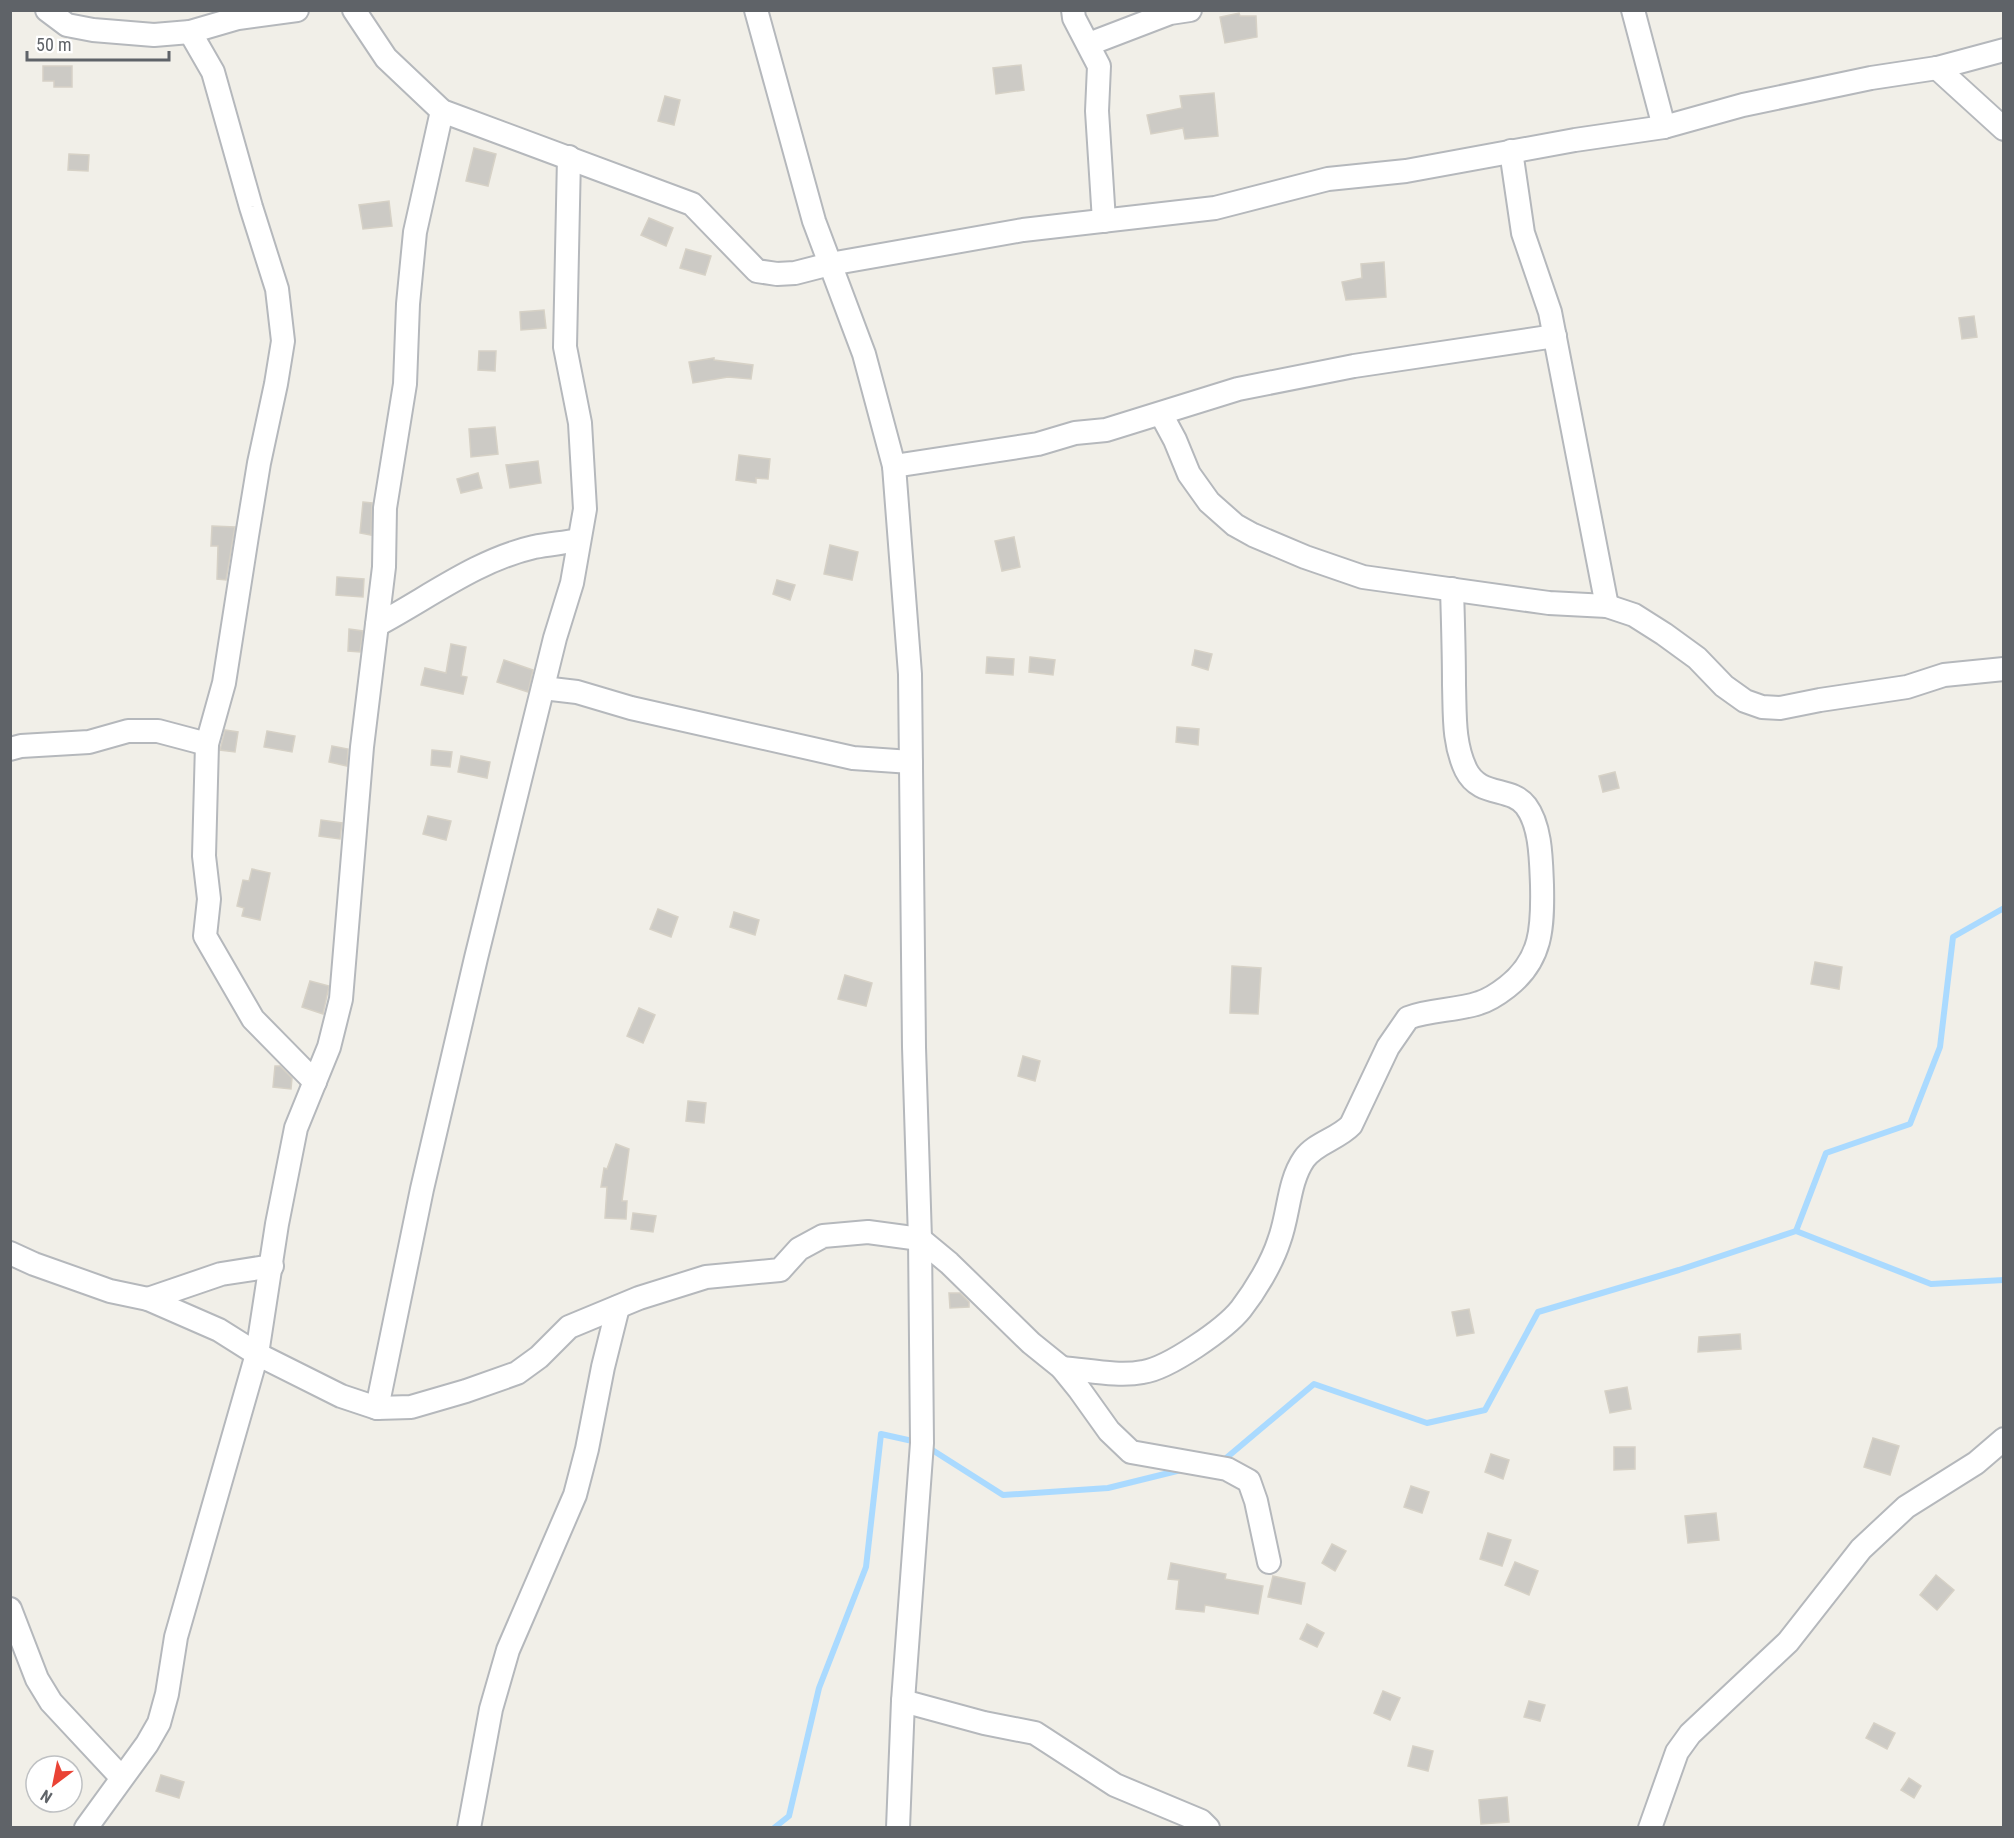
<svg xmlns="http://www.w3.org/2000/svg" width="2014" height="1838" viewBox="0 0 2014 1838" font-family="'Roboto Condensed',sans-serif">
<rect width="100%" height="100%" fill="#f1efe8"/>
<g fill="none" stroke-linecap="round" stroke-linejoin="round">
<g stroke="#aadaff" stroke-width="6">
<polyline points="1796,1231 1826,1153 1910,1124 1940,1047 1953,937 2004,908"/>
<polyline points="926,1446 1003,1495 1108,1488 1181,1470"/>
<polyline points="1220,1460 1225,1459 1314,1384 1427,1423 1485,1410 1538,1312 1679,1270 1796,1231 1931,1284 2004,1280"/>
<polyline points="774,1828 789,1816 819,1688 866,1567 881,1434 917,1442"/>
</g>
</g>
<g fill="#cccac5" stroke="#d6d1c6" stroke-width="1.5">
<polygon points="1239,13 1240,16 1256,16 1257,37 1225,43 1220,17"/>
<polygon points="1021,65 1024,90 996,94 993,68"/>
<polygon points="43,66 72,66 72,87 54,87 54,81 43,81"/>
<polygon points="1214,93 1218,136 1185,139 1183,128 1151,134 1147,115 1182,108 1180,96"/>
<polygon points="665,96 680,100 674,125 658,121"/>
<polygon points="474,148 496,154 488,186 466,181"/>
<polygon points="69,154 89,155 88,171 68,170"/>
<polygon points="389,201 392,226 363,229 359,205"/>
<polygon points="649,218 673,228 666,246 641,235"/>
<polygon points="686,249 711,256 705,275 680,268"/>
<polygon points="1384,262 1386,297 1346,300 1342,282 1362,278 1361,264"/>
<polygon points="544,310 546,328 521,330 520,312"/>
<polygon points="1974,316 1977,337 1962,339 1959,318"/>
<polygon points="479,351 496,351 495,371 478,370"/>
<polygon points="714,358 714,360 753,365 751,379 728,377 693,383 689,362"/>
<polygon points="495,427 498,454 471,457 469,429"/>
<polygon points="739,455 770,459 768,479 756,478 756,483 736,480"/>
<polygon points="538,461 541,483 510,488 506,465"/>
<polygon points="478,473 482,488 461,493 457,479"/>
<polygon points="363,502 372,503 371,535 360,533"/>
<polygon points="212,526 235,527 226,580 217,579 218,546 211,546"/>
<polygon points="1014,537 1020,567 1002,571 995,541"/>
<polygon points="830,545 858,552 852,580 824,574"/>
<polygon points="337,577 364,579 363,597 336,595"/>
<polygon points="777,580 795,585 790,600 773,594"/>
<polygon points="349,629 363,631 360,652 348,651"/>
<polygon points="451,644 466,647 461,676 467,677 463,694 421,685 425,668 446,673"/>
<polygon points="1195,650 1212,654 1208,670 1192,665"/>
<polygon points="987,657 1014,659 1013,675 986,673"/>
<polygon points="1030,657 1055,660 1053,675 1029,672"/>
<polygon points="504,660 533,670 528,692 497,682"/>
<polygon points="1177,727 1199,729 1198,745 1176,742"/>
<polygon points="225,730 238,732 235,752 220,750"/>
<polygon points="267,731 295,736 292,752 264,747"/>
<polygon points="332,746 348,749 347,766 329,762"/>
<polygon points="432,750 452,752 450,767 431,765"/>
<polygon points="461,756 490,762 487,778 458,772"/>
<polygon points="1615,772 1619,788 1603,792 1599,776"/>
<polygon points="428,816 451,821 446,840 423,834"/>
<polygon points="321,820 342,823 340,839 319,836"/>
<polygon points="252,869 270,873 260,920 242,916 244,908 237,906 243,880 249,881"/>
<polygon points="658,909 678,917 671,937 650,929"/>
<polygon points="734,912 759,920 755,935 730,927"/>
<polygon points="1815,962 1842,967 1839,989 1811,984"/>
<polygon points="1232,966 1261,968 1258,1014 1230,1013"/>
<polygon points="845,975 872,983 866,1006 838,999"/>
<polygon points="310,981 329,986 323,1014 302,1007"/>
<polygon points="639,1008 655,1015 643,1043 627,1036"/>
<polygon points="1023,1056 1040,1061 1035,1081 1018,1076"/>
<polygon points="275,1066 280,1066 292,1078 291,1089 273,1087"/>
<polygon points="688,1101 706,1103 704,1123 686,1121"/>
<polygon points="616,1144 629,1149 622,1201 627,1201 626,1219 605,1218 607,1187 601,1187 604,1168 607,1169"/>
<polygon points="633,1213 656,1216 653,1232 631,1229"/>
<polygon points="949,1293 960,1293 969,1302 969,1307 950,1308"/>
<polygon points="1469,1309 1474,1333 1457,1336 1452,1312"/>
<polygon points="1740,1334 1741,1349 1698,1352 1699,1337"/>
<polygon points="1627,1387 1631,1409 1610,1413 1605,1391"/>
<polygon points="1873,1438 1899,1446 1890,1475 1864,1467"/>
<polygon points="1614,1447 1635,1447 1635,1469 1614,1470"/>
<polygon points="1491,1454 1509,1460 1503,1479 1485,1472"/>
<polygon points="1411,1486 1429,1492 1422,1513 1404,1507"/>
<polygon points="1716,1513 1719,1540 1688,1543 1685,1516"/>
<polygon points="1488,1533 1511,1540 1502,1566 1480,1559"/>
<polygon points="1332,1544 1346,1551 1335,1571 1322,1563"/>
<polygon points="1515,1562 1538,1571 1529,1595 1505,1585"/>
<polygon points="1171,1563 1226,1574 1225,1579 1263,1586 1258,1614 1205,1605 1204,1612 1176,1609 1179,1580 1168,1579"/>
<polygon points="1936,1575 1954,1590 1937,1610 1920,1595"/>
<polygon points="1273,1576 1305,1583 1301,1604 1268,1597"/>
<polygon points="1307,1624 1324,1633 1317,1647 1300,1639"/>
<polygon points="1383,1691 1400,1698 1390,1720 1374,1713"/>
<polygon points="1529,1701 1545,1705 1540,1721 1524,1717"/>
<polygon points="1874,1723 1895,1733 1887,1749 1866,1738"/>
<polygon points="1413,1746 1433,1751 1428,1771 1408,1766"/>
<polygon points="161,1775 184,1782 179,1798 156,1791"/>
<polygon points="1909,1778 1921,1786 1914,1798 1901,1790"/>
<polygon points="1507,1797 1509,1822 1481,1824 1479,1800"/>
</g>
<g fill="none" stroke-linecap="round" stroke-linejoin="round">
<defs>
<g id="street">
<polyline points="47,10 67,25 93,30 154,35 190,32 238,18 297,10"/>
<polyline points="354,10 386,58 442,111 692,204 757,271 777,274 795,273 830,264 1023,230 1215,208 1328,179 1406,171 1575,140 1664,127 1743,105 1871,78 1937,68 2004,50"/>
<polyline points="756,10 814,221 864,354 894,466 910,674 914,1047 920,1239 922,1443 903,1701 898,1828"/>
<polyline points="1073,10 1074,18 1099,66 1097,111 1104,221"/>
<polyline points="1633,10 1664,127"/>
<polyline points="190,32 213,72 251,207 277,289 283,341 276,384 259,463 247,536 224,683 207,744 204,856 209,899 205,936 253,1019 315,1082"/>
<polyline points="1089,44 1170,13 1190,10"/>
<polyline points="1937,68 2004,129"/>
<polyline points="1511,151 1523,233 1550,312 1607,606"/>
<polyline points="1161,414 1175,440 1189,474 1209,502 1235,525 1253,535 1305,557 1363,577 1549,603 1607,606 1634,615 1664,634 1697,658 1724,686 1745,701 1762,707 1780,708 1820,700 1907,687 1944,675 2004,669"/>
<polyline points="894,466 1038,444 1075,433 1106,430 1238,389 1354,366 1555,336"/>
<path d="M377 625C428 598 477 560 534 547 549 544 564 543 579 540"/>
<polyline points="543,688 577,692 631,708 853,758 911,762"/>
<polyline points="10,749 21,746 89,742 128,731 158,731 207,744"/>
<polyline points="10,1253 34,1264 110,1291 148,1299 219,1330 257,1354 341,1396 377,1408 411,1407 466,1391 517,1373 539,1357 569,1327 639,1298 706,1277 780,1270 799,1249 823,1236 868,1232 920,1239 949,1263 1031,1343 1062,1368 1079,1389 1109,1431 1131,1452 1227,1469 1249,1481 1256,1501 1269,1562"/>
<polyline points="148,1299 221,1274 272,1266"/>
<path d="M1062 1368C1088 1370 1118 1377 1143 1372 1169 1368 1225 1329 1241 1309 1255 1291 1272 1263 1279 1241 1289 1215 1288 1182 1304 1159 1315 1143 1338 1139 1351 1125L1388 1047 1408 1018C1430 1009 1456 1011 1479 1003 1489 1000 1498 994 1507 987 1542 960 1543 927 1542 885 1541 860 1541 826 1526 806 1511 786 1480 798 1466 770 1453 743 1455 714 1454 685 1454 653 1453 621 1452 589"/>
<polyline points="377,1408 422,1189 476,958 555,638 572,583 585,509 580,423 565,347 569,157"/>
<polyline points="10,1609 37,1679 51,1702 121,1777"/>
<polyline points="903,1701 984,1723 1035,1733 1115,1785 1201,1821 1208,1828"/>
<polyline points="86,1828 147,1744 159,1723 167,1694 176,1637 257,1354 277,1224 296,1128 329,1047 341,999 362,747 384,567 385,508 405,384 408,304 415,232 442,111"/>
<polyline points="469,1828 491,1709 508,1650 575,1495 587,1449 603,1367 618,1307"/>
<polyline points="1650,1828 1677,1752 1690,1734 1788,1642 1861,1549 1906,1507 1976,1463 2004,1439"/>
</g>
</defs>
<use href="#street" stroke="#b5b8bc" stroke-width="26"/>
<use href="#street" stroke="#fff" stroke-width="22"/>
</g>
<rect width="2014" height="1838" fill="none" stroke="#5f6368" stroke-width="24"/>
<g transform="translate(54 1784) rotate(212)"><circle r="28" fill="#ffffff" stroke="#bfc1c3" stroke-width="1.5"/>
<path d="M0-4.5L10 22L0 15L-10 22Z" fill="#ea4335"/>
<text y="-9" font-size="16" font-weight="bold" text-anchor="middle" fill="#5f6368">N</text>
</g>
<path d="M27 51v9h142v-9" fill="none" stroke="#5f6368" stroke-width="3"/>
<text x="36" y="51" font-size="18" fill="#5f6368" stroke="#ffffff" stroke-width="4.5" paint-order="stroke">50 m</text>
</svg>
